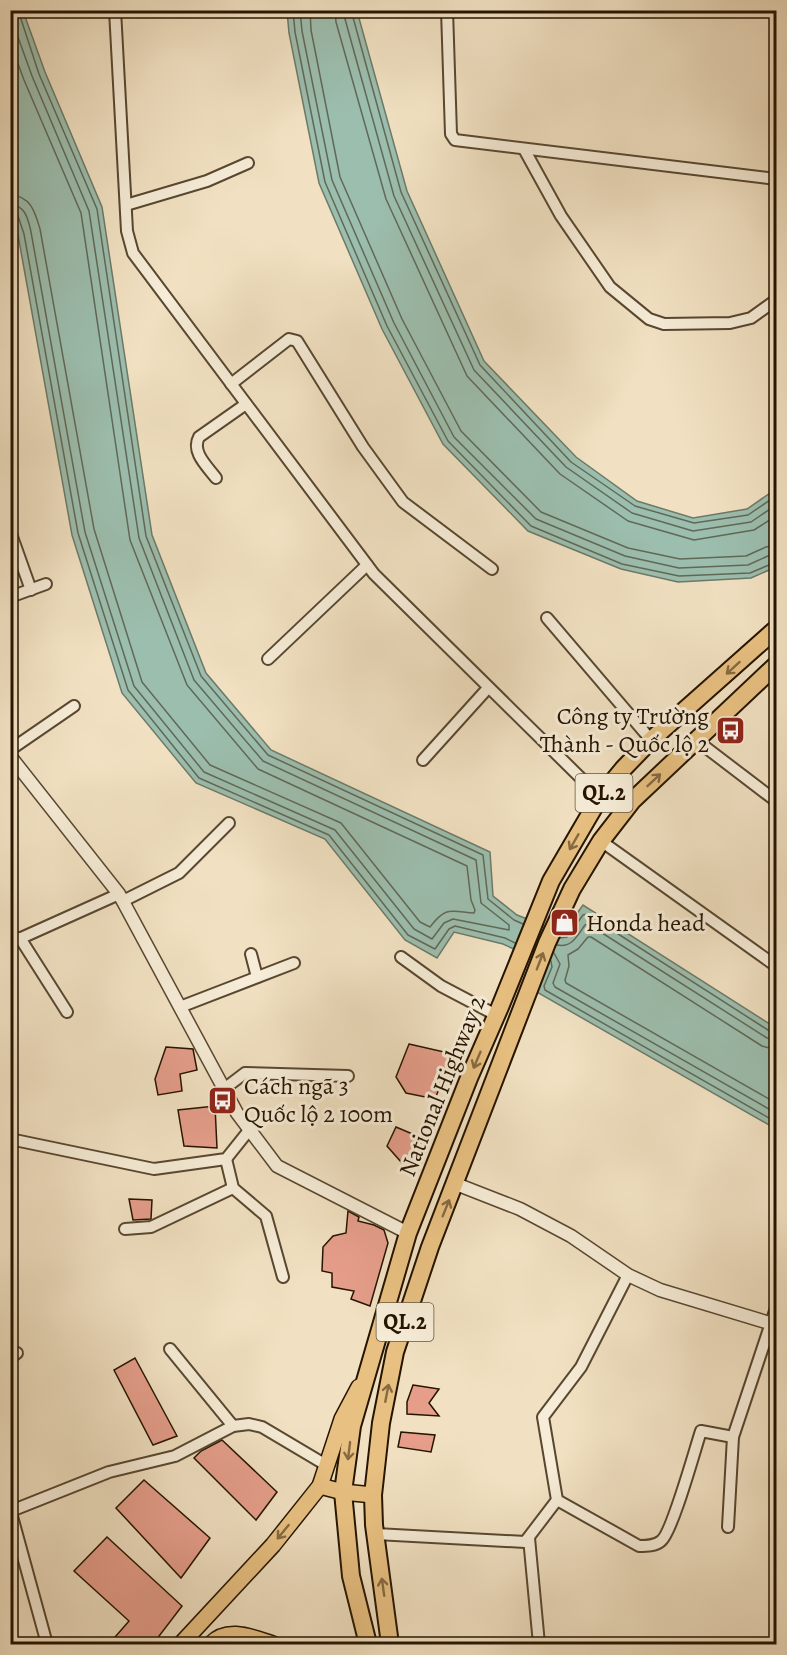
<svg xmlns="http://www.w3.org/2000/svg" width="787" height="1655" viewBox="0 0 787 1655" font-family="Alegreya,serif">
<rect width="100%" height="100%" fill="#f1e1c2"/>
<filter id="stains"><feTurbulence type="fractalNoise" baseFrequency=".00333" numOctaves="4"/><feColorMatrix values="0 0 0 0 .2 0 0 0 0 .09 0 0 0 0 .02 0 0 0 .5 -.17"/></filter>
<radialGradient id="worn" r=".72"><stop offset=".6" stop-color="#630" stop-opacity="0"/><stop offset="1" stop-color="#630" stop-opacity=".3"/></radialGradient>
<g fill="#9cbeae" stroke="#6c7a68" stroke-width="1.5">
<polygon points="10,11 23,11 45,72 102,207 152,535 206,673 271,750 490,852 493,896 517,915 563,933 583,905 776,1028 776,1129 535,991 546,964 503,944 454,932 437,958 405,940 325,839 196,783 122,693 72,535 18,235 11,209"/>
<polygon points="287,11 357,11 407,191 484,361 576,457 637,501 693,518 747,509 776,489 776,567 751,578 678,582 621,569 528,531 443,444 382,329 319,183 289,33"/>
</g>
<g fill="none" stroke-linecap="round" stroke-linejoin="round">
<g stroke="#606957" stroke-width="1.5">
<polyline points="18,10 39,74 97,209 146,536 201,676 268,755 483,855 488,899 514,920 523,924"/>
<polyline points="293,10 295,32 325,182 387,326 448,441 531,526 622,564 679,576 750,573 776,562"/>
<polyline points="300,10 302,31 332,180 394,323 454,437 536,519 625,556 679,568 748,565 770,555 776,554"/>
<polyline points="310,10 311,30 340,177 402,319 461,431 541,512 628,548 680,559 746,556 766,547 776,545"/>
<polyline points="335,10 336,22 386,199 467,376 560,474 628,521 694,540 754,530 776,516"/>
<polyline points="344,10 345,19 394,196 474,370 566,467 632,513 693,531 751,522 776,505"/>
<polyline points="351,10 401,192 480,365 571,462 635,506 694,523 748,515 776,496"/>
<path d="M10 15 32 76 89 211 139 538 194 680 263 761 476 860 481 903 509 925V930L453 919 444 923 432 939 414 929 335 830 204 772 134 686 85 532 31 232C28 219 26 206 10 204"/>
<path d="M10 42 24 80 81 213 130 540 187 685 258 769 467 866 471 900 475 910 474 913C450 911 446 906 430 927L420 922 341 823 210 765 142 682 94 529 40 229C35 212 31 196 10 195"/>
<polyline points="10,212 18,216 24,234 78,533 128,690 199,778 329,835 408,935 435,949 449,929 455,926 505,938 515,943"/>
<polyline points="560,938 567,937 583,915 587,914 771,1032 776,1033"/>
<path d="M557 945C572 948 577 936 585 925L588 924 767 1038 776 1041"/>
<polyline points="554,953 560,964 553,983 555,987 776,1113"/>
<polyline points="551,961 552,967 544,986 545,990 776,1122"/>
<polyline points="776,1050 762,1046 591,937 588,937 578,949 568,955 569,966 565,980 566,983 776,1103"/>
</g>
</g>
<g fill="#e69e8b" stroke="#251400" stroke-width="1.5">
<polygon points="409,1044 453,1054 435,1099 406,1093 396,1077"/>
<polygon points="166,1047 193,1049 197,1070 180,1074 182,1091 158,1095 155,1079"/>
<polygon points="215,1106 217,1148 184,1146 178,1110"/>
<polygon points="396,1127 429,1141 419,1168 402,1163 387,1146"/>
<polygon points="129,1199 152,1200 151,1219 133,1220"/>
<polygon points="348,1211 359,1217 358,1221 374,1225 384,1230 388,1243 370,1306 351,1299 354,1291 332,1287 332,1273 322,1271 323,1247 333,1236 346,1233"/>
<polygon points="135,1358 177,1436 153,1445 114,1370"/>
<polygon points="413,1385 439,1389 429,1403 439,1416 407,1414 407,1402"/>
<polygon points="401,1432 435,1435 431,1452 398,1447"/>
<polygon points="222,1440 277,1492 256,1520 194,1458 201,1451"/>
<polygon points="144,1480 210,1538 181,1578 116,1508"/>
<polygon points="107,1537 182,1606 153,1644 109,1644 129,1621 74,1571"/>
</g>
<g fill="none" stroke-linecap="round" stroke-linejoin="round">
<defs>
<g id="minor">
<polyline points="115,10 127,231 133,253 374,574 600,797"/>
<polyline points="447,10 451,134 455,140 776,179"/>
<polyline points="524,149 561,216 610,287 649,319 664,324 730,323 751,318 776,300"/>
<polyline points="126,205 207,181 248,163"/>
<polyline points="231,384 289,339 297,341 363,447 403,502 492,569"/>
<path d="M216 478C207 466 191 452 199 437L246 404"/>
<polyline points="10,531 31,590"/>
<polyline points="10,597 46,584"/>
<polyline points="547,618 651,740"/>
<polyline points="268,659 367,565"/>
<polyline points="696,740 776,801"/>
<polyline points="10,750 74,706"/>
<polyline points="423,760 488,688"/>
<polyline points="601,841 776,966"/>
<polyline points="123,901 179,873 229,823"/>
<polyline points="20,938 67,1012"/>
<polyline points="10,943 119,894"/>
<polyline points="251,954 257,977"/>
<polyline points="401,957 441,986 496,1015"/>
<polyline points="180,1007 294,963"/>
<polyline points="224,1089 245,1073 348,1076"/>
<polyline points="10,1139 154,1169 226,1159 250,1129"/>
<polyline points="226,1159 233,1188 266,1216 283,1277"/>
<polyline points="125,1229 151,1227 233,1188"/>
<polyline points="170,1349 233,1426"/>
<polyline points="10,1358 17,1353"/>
<path d="M557 1500 639 1546C647 1546 655 1546 661 1541 672 1533 695 1449 701 1431L733 1437"/>
<polyline points="10,1509 47,1644"/>
<polyline points="11,1511 109,1472 175,1456 233,1426 249,1424 262,1427 326,1465"/>
<polyline points="728,1527 733,1437 776,1308"/>
<polyline points="376,1534 525,1542 557,1500 543,1417 581,1367 628,1275"/>
<polyline points="529,1538 539,1644"/>
</g>
<g id="tertiary">
<polyline points="10,756 119,894 237,1113 277,1166 408,1233"/>
<polyline points="456,1184 520,1209 571,1236 628,1275 660,1290 776,1325"/>
</g>
<g id="primary">
<polyline points="320,1486 343,1492 373,1495"/>
<polyline points="181,1644 273,1545 320,1486 342,1419 359,1387"/>
<path d="M211 1644C228 1626 253 1638 273 1644"/>
</g>
<g id="trunk">
<polyline points="368,1644 351,1576 343,1492 352,1426 408,1233 469,1078 500,1007 551,881 600,797 623,769 651,740 776,629"/>
<polyline points="390,1644 374,1525 373,1495 381,1423 395,1352 430,1247 547,943 572,889 601,841 632,801 776,665"/>
</g>
</defs>
<use href="#minor" stroke="#584730" stroke-width="14"/>
<use href="#tertiary" stroke="#584730" stroke-width="15"/>
<use href="#primary" stroke="#251400" stroke-width="18"/>
<use href="#trunk" stroke="#251400" stroke-width="20"/>
<use href="#minor" stroke="#f6ecd7" stroke-width="10"/>
<use href="#tertiary" stroke="#f6ecd7" stroke-width="12"/>
<use href="#primary" stroke="#e8c081" stroke-width="15"/>
<use href="#trunk" stroke="#e8c081" stroke-width="16"/>
</g>
<defs><path id="oneway-shaft" d="M-6 0H5M1.5-3L5.5 0L1.5 3" fill="none" stroke-width="1.6" stroke-linecap="round" stroke-linejoin="round" transform="scale(1.5)"/></defs>
<g stroke="#866a40">
<use href="#oneway-shaft" transform="translate(733 668) rotate(138)"/>
<use href="#oneway-shaft" transform="translate(654 780) rotate(-43)"/>
<use href="#oneway-shaft" transform="translate(574 842) rotate(120)"/>
<use href="#oneway-shaft" transform="translate(540 961) rotate(-69)"/>
<use href="#oneway-shaft" transform="translate(477 1060) rotate(113)"/>
<use href="#oneway-shaft" transform="translate(446 1208) rotate(-68)"/>
<use href="#oneway-shaft" transform="translate(387 1393) rotate(-79)"/>
<use href="#oneway-shaft" transform="translate(349 1451) rotate(97)"/>
<use href="#oneway-shaft" transform="translate(283 1532) rotate(129)"/>
<use href="#oneway-shaft" transform="translate(383 1587) rotate(-98)"/>
</g>
<defs>
<symbol id="bus-square" viewBox="-11 -11 22 22"><rect x="-9" y="-9" width="18" height="18" rx="4" fill="#8f2418" stroke="#f6ecd7"/><path d="M-5-6H5V4H4V6H2V4H-2V6H-4V4H-5ZM-3.5-4V0h7V-4ZM-3.5 1.2v1.5H-2V1.2ZM2 1.2v1.5H3.5V1.2Z" fill="#fff"/></symbol>
<symbol id="shop-square" viewBox="-11 -11 22 22"><rect x="-9" y="-9" width="18" height="18" rx="4" fill="#8f2418" stroke="#f6ecd7"/><path d="M-5-2.5h2.3a2.7 3.5 0 0 1 5.4 0H5L5.5 6h-11ZM-1.5-2.5h3a1.5 2.3 0 0 0-3 0Z" fill="#fff"/></symbol>
</defs>
<g fill-rule="evenodd">
<use href="#bus-square" x="714" y="714" width="33" height="33"/>
<use href="#shop-square" x="548" y="906" width="33" height="33"/>
<use href="#bus-square" x="206" y="1084" width="33" height="33"/>
</g>
<g text-anchor="middle" dominant-baseline="central" stroke-width="6" stroke-linejoin="round" paint-order="stroke">
<g fill="#f6ecd7" stroke="#645540" stroke-width="1.5">
<rect x="575.5" y="774" width="57" height="38" rx="4.5"/>
<rect x="376.5" y="1303" width="57" height="38" rx="4.5"/>
</g>
<g font-size="22" font-weight="bold" fill="#251400">
<text x="604" y="793">QL.2</text>
<text x="405" y="1322">QL.2</text>
</g>
<g font-size="24" fill="#251400" stroke="#f6ecd7" text-anchor="start">
<text x="709" y="716" text-anchor="end">Công ty Trường<tspan x="709" dy="28">Thành - Quốc lộ 2</tspan></text>
<text x="586" y="923">Honda head</text>
<text x="244" y="1086">Cách ngã 3<tspan x="244" dy="28">Quốc lộ 2 100m</tspan></text>
</g>
<g font-size="24" fill="#251400" stroke="#f6ecd7">
<text transform="translate(442 1086) rotate(-68)">National Highway 2</text>
</g>
</g>
<rect width="787" height="1655" fill="none" stroke="#f1e1c2" stroke-width="36"/>
<rect x="12" y="12" width="763" height="1631" fill="none" stroke="#251400" stroke-width="3"/>
<rect x="18" y="18" width="751" height="1619" fill="none" stroke="#251400" stroke-width="1.5"/>
<rect width="100%" height="100%" filter="url(#stains)"/>
<rect width="100%" height="100%" fill="url(#worn)"/>
</svg>
